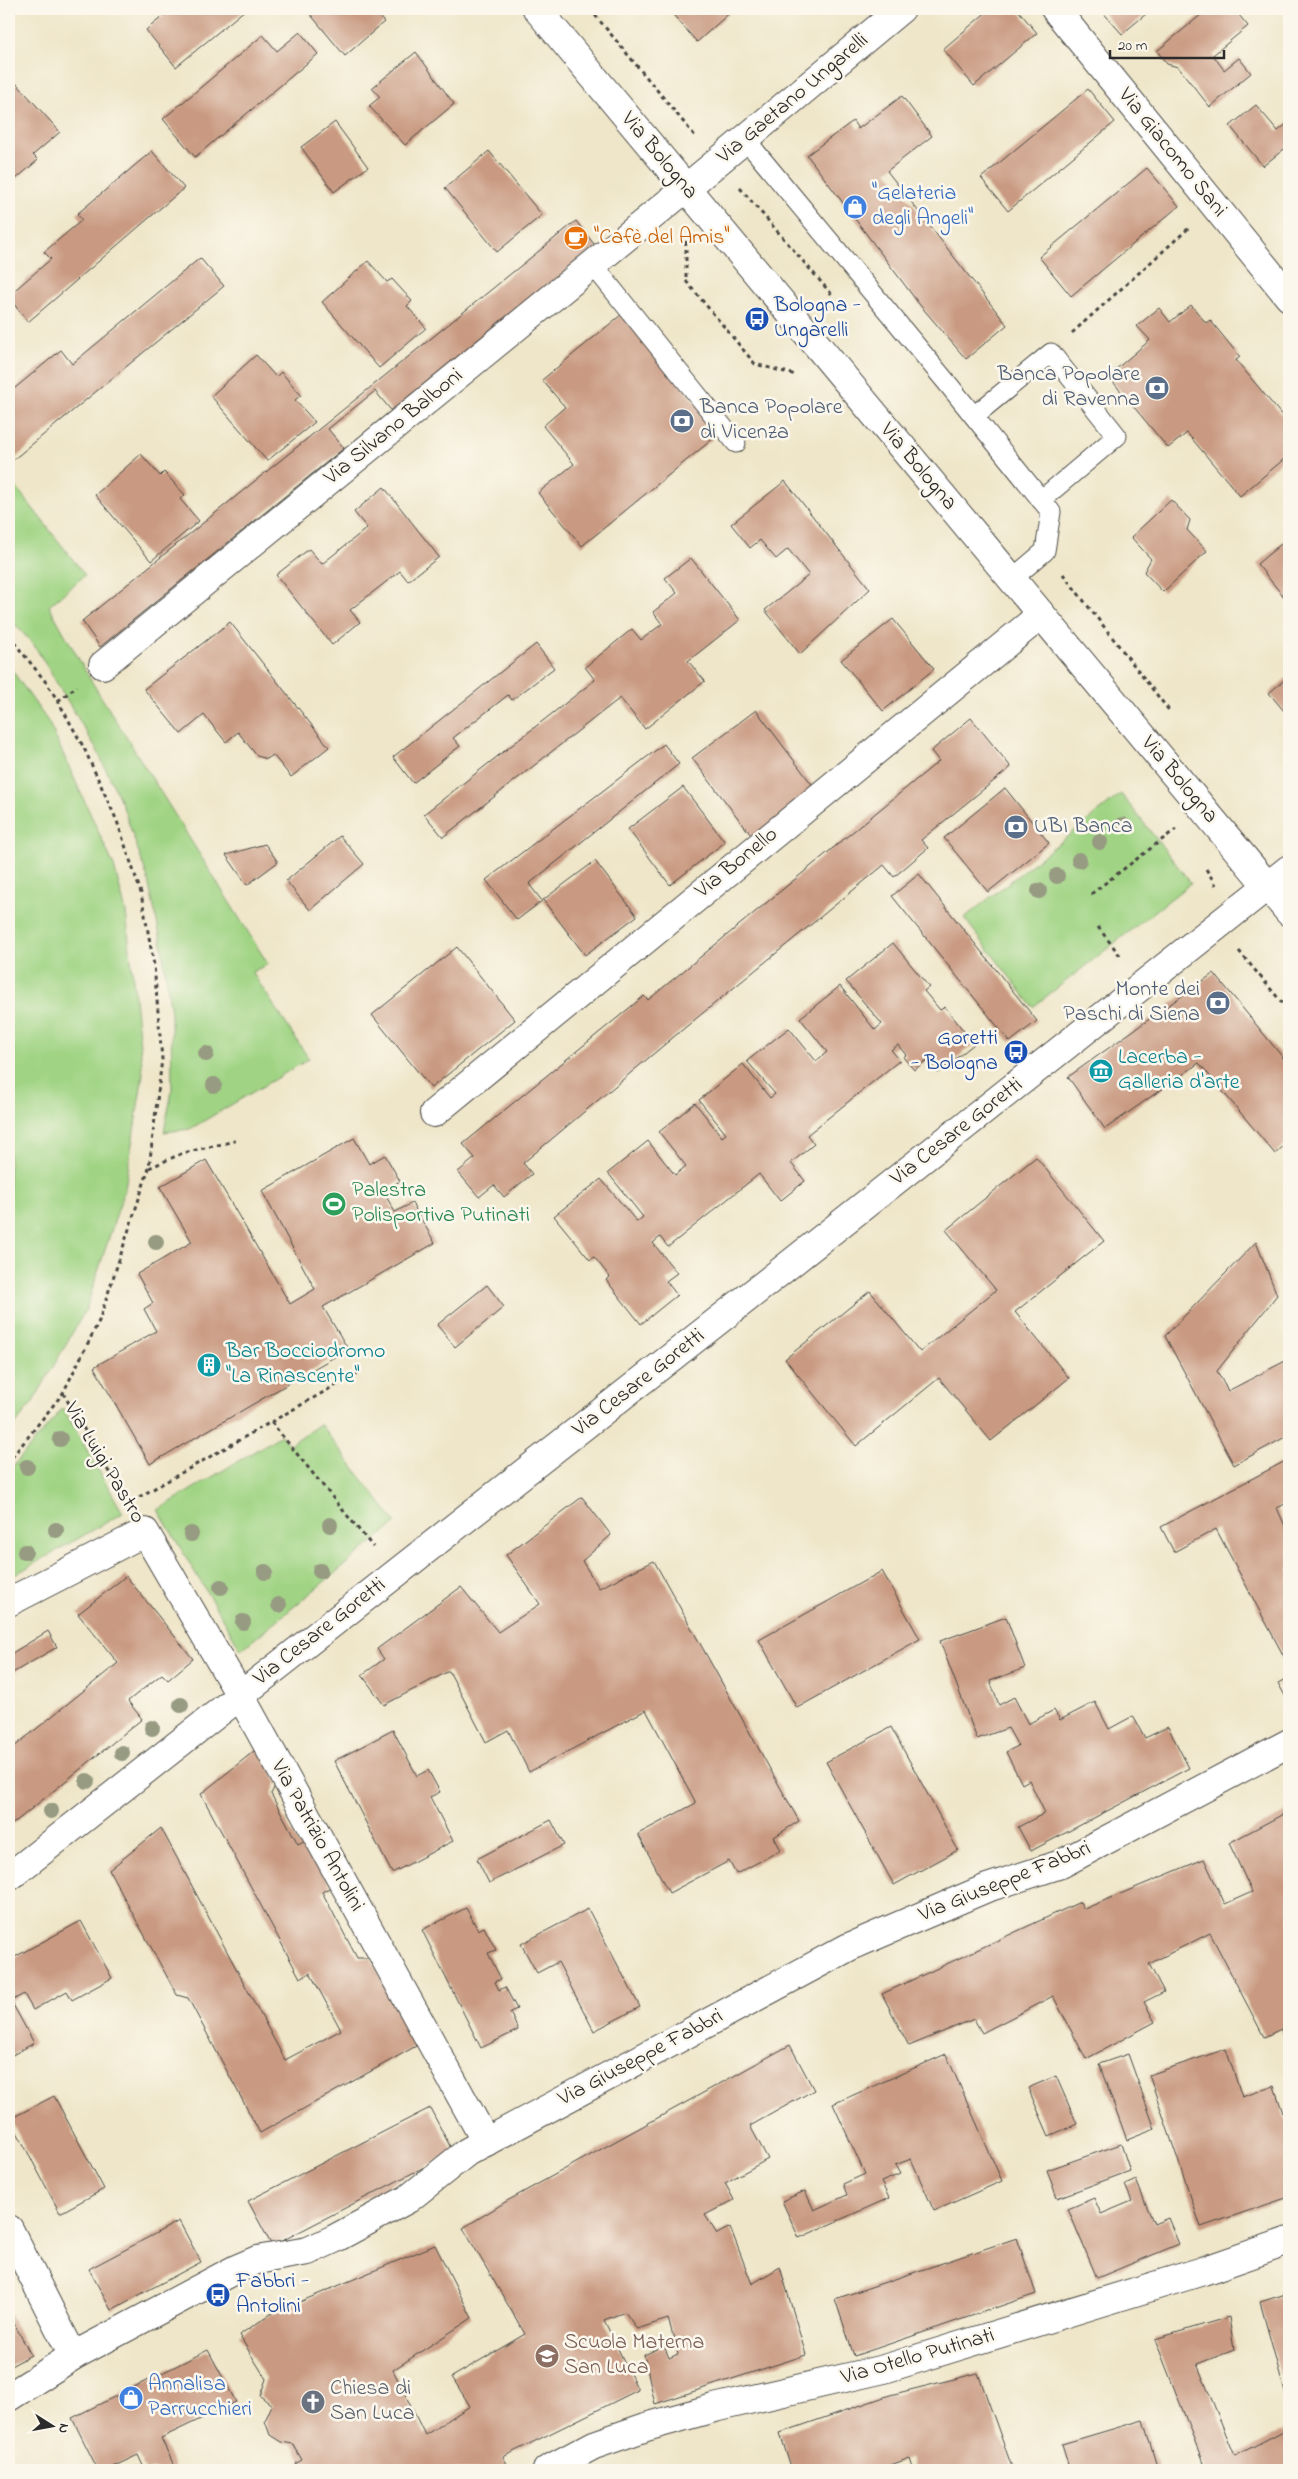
<svg xmlns="http://www.w3.org/2000/svg" width="1298" height="2479" viewBox="0 0 1298 2479" font-family="'Indie Flower',sans-serif">
<rect width="100%" height="100%" fill="#fbf7ec"/>
<filter id="ink" filterUnits="userSpaceOnUse"><feTurbulence type="fractalNoise" baseFrequency=".02" numOctaves="2"/><feDisplacementMap in="SourceGraphic" scale="10" xChannelSelector="R" yChannelSelector="G"/><feConvolveMatrix kernelMatrix="1 2 1 2 8 2 1 2 1" color-interpolation-filters="sRGB"/></filter>
<filter id="wash" filterUnits="userSpaceOnUse"><feTurbulence type="fractalNoise" baseFrequency=".0096" numOctaves="4" result="noise"/><feDisplacementMap in="SourceGraphic" scale="20" xChannelSelector="R" yChannelSelector="G"/><feGaussianBlur stdDeviation="1.12" result="paint"/><feColorMatrix in="noise" values="0 0 0 0 0 0 0 0 0 0 0 0 0 0 0 0 0 1.4 0 .05"/><feComposite in="paint" operator="in"/></filter>
<g filter="url(#wash)">
<rect width="100%" height="100%" fill="#efe6c9"/>
<g fill="#a0d484" stroke="#668058">
<polygon points="9,478 85,575 49,606 90,679 268,964 252,972 309,1059 190,1129 164,1132 172,1091 171,1013 161,940 147,876 122,804 97,750 34,645 9,618"/>
<polygon points="9,666 49,723 114,866 126,912 143,1074 125,1188 86,1309 33,1402 9,1433"/>
<polygon points="1121,794 1191,883 1033,1007 964,918"/>
<polygon points="63,1408 123,1513 9,1578 9,1471"/>
<polygon points="320,1424 396,1523 241,1650 158,1510 281,1435 289,1445"/>
</g>
<g id="blocks">
<g fill="#c99a81">
<polygon points="172,9 246,9 176,67 146,30"/>
<polygon points="306,9 373,9 384,22 345,56"/>
<polygon points="668,9 734,9 697,42"/>
<polygon points="990,9 1017,9 1037,33 974,86 943,49"/>
<polygon points="1100,9 1152,9 1122,34"/>
<polygon points="1208,9 1234,9 1248,26 1213,55 1224,70 1239,58 1251,73 1210,107 1178,67 1167,64 1157,51"/>
<polygon points="300,32 318,54 195,157 163,119 263,35 277,51"/>
<polygon points="416,52 454,104 405,145 369,106 380,97 372,88"/>
<polygon points="17,84 60,132 33,155 38,160 9,185 9,91"/>
<polygon points="1088,89 1115,122 1008,211 981,178"/>
<polygon points="902,96 932,136 887,171 1007,325 966,359 919,304 807,155 853,121 858,129"/>
<polygon points="1256,105 1278,131 1289,122 1289,145 1263,166 1230,126"/>
<polygon points="335,122 368,167 334,192 301,147"/>
<polygon points="152,151 184,188 28,322 9,298 9,295 51,259 44,252 82,220 77,214"/>
<polygon points="489,151 542,215 497,252 445,188"/>
<polygon points="1147,168 1179,206 1071,296 1039,257"/>
<polygon points="576,221 597,248 395,415 375,391 328,429 344,448 100,647 82,621"/>
<polygon points="200,258 224,286 13,460 9,454 9,393 61,350 72,364"/>
<polygon points="368,261 387,282 392,279 412,301 407,306 426,328 379,368 322,302"/>
<polygon points="1191,305 1206,323 1210,320 1240,357 1236,360 1289,424 1289,455 1240,496 1187,433 1168,448 1108,376 1150,340 1137,326 1159,308 1170,322"/>
<polygon points="622,314 720,433 582,546 538,493 574,464 543,426 565,407 542,380"/>
<polygon points="256,355 276,377 281,372 301,395 295,400 315,422 267,461 211,396"/>
<polygon points="141,454 160,476 164,472 185,495 180,499 199,521 151,561 95,495"/>
<polygon points="785,481 870,589 800,654 765,610 809,575 788,549 776,559 760,540 750,548 731,524"/>
<polygon points="384,487 439,557 408,581 400,571 350,610 360,622 332,645 276,575 309,549 322,564 367,528 354,512"/>
<polygon points="1171,500 1190,520 1187,530 1207,551 1163,592 1144,572 1151,559 1131,537"/>
<polygon points="1288,538 1289,539 1289,603 1257,564"/>
<polygon points="691,558 740,620 688,661 705,681 645,729 620,698 443,837 424,814 595,680 585,667 632,629 641,640 662,624 653,612 677,593 665,578"/>
<polygon points="893,619 934,669 883,711 841,660"/>
<polygon points="230,622 329,747 291,777 273,755 267,759 257,756 238,732 226,742 204,715 181,734 144,689"/>
<polygon points="536,644 554,668 512,700 508,695 453,738 460,746 413,783 393,757"/>
<polygon points="1289,676 1289,717 1269,693"/>
<polygon points="756,710 817,791 754,839 692,758"/>
<polygon points="971,718 1011,767 921,840 928,848 894,877 884,865 676,1035 523,1163 532,1174 504,1197 494,1185 479,1197 458,1172 475,1158 463,1144 644,996 648,1000 939,761 931,751"/>
<polygon points="664,744 679,764 529,884 542,901 517,920 486,880"/>
<polygon points="683,787 725,842 670,885 628,829"/>
<polygon points="1005,788 1049,843 988,892 944,838"/>
<polygon points="340,836 364,864 310,910 286,881"/>
<polygon points="265,844 278,862 247,885 226,855"/>
<polygon points="595,861 637,916 585,955 543,900"/>
<polygon points="919,874 1037,1021 1010,1042 892,896"/>
<polygon points="893,943 929,987 924,991 940,1010 945,1007 974,1044 938,1073 927,1060 914,1070 903,1057 906,1055 898,1045 891,1050 900,1060 807,1135 814,1144 791,1163 805,1181 780,1201 759,1174 668,1247 660,1237 653,1243 677,1273 666,1281 677,1295 641,1324 606,1280 610,1277 594,1257 590,1260 554,1216 601,1179 637,1222 643,1217 608,1173 648,1141 675,1175 686,1166 659,1132 695,1103 722,1137 726,1134 699,1100 743,1064 770,1098 775,1094 747,1061 789,1028 816,1061 827,1052 800,1018 840,986 875,1030 882,1024 846,981"/>
<polygon points="457,947 515,1020 431,1088 372,1015"/>
<polygon points="1214,973 1289,1065 1289,1141 1275,1154 1199,1063 1105,1129 1068,1077"/>
<polygon points="354,1138 369,1164 385,1155 400,1181 383,1191 395,1212 412,1203 435,1243 323,1307 348,1349 150,1464 94,1367 156,1331 144,1309 153,1303 137,1274 192,1242 160,1187 206,1160 290,1304 315,1289 262,1191"/>
<polygon points="1036,1157 1104,1241 1015,1312 1069,1378 991,1441 939,1378 856,1446 785,1359 870,1291 920,1352 996,1290 946,1230"/>
<polygon points="1256,1242 1277,1295 1217,1371 1228,1391 1289,1359 1289,1435 1234,1465 1165,1336"/>
<polygon points="487,1285 504,1307 455,1347 437,1325"/>
<polygon points="1289,1459 1289,1502 1277,1508 1289,1535 1289,1666 1216,1529 1174,1552 1161,1527"/>
<polygon points="582,1497 611,1535 582,1561 599,1588 654,1561 799,1821 774,1837 781,1850 736,1874 729,1861 669,1893 638,1834 696,1803 646,1710 529,1772 508,1730 486,1742 449,1671 384,1705 362,1675 384,1659 377,1649 461,1587 498,1632 540,1604 506,1555"/>
<polygon points="882,1571 920,1639 797,1708 759,1640"/>
<polygon points="126,1576 193,1659 168,1680 162,1674 128,1701 142,1719 9,1827 9,1751 118,1663 78,1614"/>
<polygon points="1006,1617 1025,1668 990,1681 999,1705 1014,1697 1028,1724 1054,1710 1060,1720 1095,1702 1109,1729 1133,1716 1145,1738 1168,1727 1189,1768 1031,1851 1018,1827 1045,1813 1029,1780 1022,1784 1006,1752 1018,1746 1008,1728 977,1739 940,1641"/>
<polygon points="48,1631 57,1647 9,1675 9,1655"/>
<polygon points="1289,1677 1289,1703 1278,1683"/>
<polygon points="891,1727 958,1850 894,1885 826,1762"/>
<polygon points="393,1730 417,1776 428,1770 440,1792 430,1797 453,1841 392,1873 334,1761"/>
<polygon points="259,1747 277,1782 271,1794 298,1844 306,1840 331,1887 322,1892 356,1956 357,1958 371,1958 418,2045 260,2133 188,1998 177,1995 109,1870 161,1828 285,2060 341,2030 310,1973 300,1978 201,1794"/>
<polygon points="1289,1811 1289,2049 1281,2029 1264,2037 1210,1933 1149,1964 1164,1992 1144,2002 1155,2022 1086,2059 1053,1996 982,2033 974,2019 909,2046 882,1994 1080,1902 1084,1909 1204,1859 1225,1904 1252,1892 1229,1843"/>
<polygon points="551,1820 564,1845 489,1883 477,1859"/>
<polygon points="466,1908 478,1930 484,1927 496,1950 488,1953 501,1979 495,1982 499,1990 505,1987 517,2009 510,2012 518,2030 481,2048 422,1930"/>
<polygon points="588,1909 640,2007 594,2031 558,1962 537,1973 521,1944"/>
<polygon points="81,1921 112,1978 72,2000 67,1991 33,2010 24,1994 11,2001 34,2043 9,2057 9,1960"/>
<polygon points="790,2045 814,2090 750,2126 768,2159 725,2183 734,2200 705,2215 717,2234 730,2227 752,2284 780,2267 806,2355 655,2404 644,2355 664,2346 669,2358 678,2354 670,2325 668,2319 637,2329 625,2312 604,2320 638,2390 503,2457 510,2469 508,2470 396,2470 392,2463 382,2470 299,2470 295,2464 302,2460 293,2444 281,2442 270,2435 265,2421 272,2405 260,2396 266,2379 239,2335 271,2314 435,2245 472,2318 393,2370 425,2435 470,2406 452,2377 525,2334 463,2228 507,2201"/>
<polygon points="1226,2049 1242,2097 1274,2086 1289,2131 1289,2197 1201,2227 1149,2075"/>
<polygon points="946,2054 1002,2181 934,2211 911,2159 895,2165 900,2174 881,2182 889,2198 799,2238 782,2201 805,2191 814,2210 847,2195 843,2184 865,2174 833,2104"/>
<polygon points="1128,2054 1155,2129 1127,2140 1099,2064"/>
<polygon points="1056,2076 1077,2124 1049,2136 1028,2088"/>
<polygon points="54,2096 104,2189 60,2213 10,2119"/>
<polygon points="430,2108 453,2152 272,2246 248,2201"/>
<polygon points="1121,2144 1130,2171 1057,2198 1047,2170"/>
<polygon points="1136,2180 1154,2224 1168,2218 1179,2244 1097,2278 1068,2209 1094,2198 1101,2214 1132,2201 1125,2185"/>
<polygon points="179,2221 201,2262 111,2310 89,2269"/>
<polygon points="1017,2238 1036,2294 854,2356 835,2299"/>
<polygon points="1289,2293 1289,2407 1260,2302"/>
<polygon points="9,2314 31,2355 9,2367"/>
<polygon points="1229,2317 1234,2350 1197,2364 1235,2456 1289,2428 1289,2470 1206,2470 1155,2339"/>
<polygon points="208,2350 236,2402 161,2438 176,2470 145,2470 138,2455 106,2470 98,2470 72,2418"/>
<polygon points="978,2373 1013,2470 914,2470 910,2458 877,2470 785,2470 791,2468 780,2433 890,2395"/>
<polygon points="1143,2420 1158,2470 1070,2470 1062,2444"/>
</g>
</g>
</g>
<g filter="url(#ink)">
<use href="#blocks" fill-opacity="0" stroke="#484743" stroke-width="1"/>
<g fill="none" stroke-linecap="round" stroke-linejoin="round">
<defs>
<g id="service">
<polyline points="745,139 948,384 1051,512 1045,551 1012,579"/>
<polyline points="593,265 736,443"/>
<polyline points="974,416 1051,353 1117,436 1041,500"/>
</g>
<g id="minor">
<polyline points="1055,9 1289,297"/>
<polyline points="103,665 685,189 901,9"/>
<polyline points="434,1113 1041,615"/>
<polyline points="9,1602 145,1532 240,1695 486,2142"/>
<polyline points="9,1877 766,1283 1289,869"/>
<polyline points="9,2229 73,2356"/>
<polyline points="9,2397 73,2356 236,2269 257,2260 308,2251 334,2239 408,2199 467,2152 849,1947 987,1888 1061,1864 1289,1743"/>
<polyline points="547,2470 594,2445 646,2427 714,2408 884,2369 1203,2271 1289,2241"/>
</g>
<polyline id="tertiary" points="537,9 1289,912"/>
</defs>
<use href="#service" stroke="#484743" stroke-width="21"/>
<use href="#minor" stroke="#484743" stroke-width="30"/>
<use href="#tertiary" stroke="#484743" stroke-width="30"/>
<g stroke="#484743" stroke-width="3" stroke-dasharray="4 4" stroke-linecap="butt">
<polyline points="590,9 695,136"/>
<polyline points="740,188 834,297"/>
<polyline points="686,241 686,281 755,364 796,375"/>
<polyline points="1072,333 1190,227"/>
<polyline points="1063,574 1171,713"/>
<polyline points="9,636 45,681 58,701 84,748 117,821 141,893 154,965 162,1059 149,1168 99,1321 63,1393 9,1461"/>
<polyline points="58,701 77,686"/>
<polyline points="1206,869 1216,885"/>
<polyline points="1091,894 1176,829"/>
<polyline points="1098,927 1122,958"/>
<polyline points="1239,951 1289,1011"/>
<polyline points="149,1168 183,1153 235,1141"/>
<polyline points="63,1393 127,1503"/>
<polyline points="271,1422 373,1547"/>
<polyline points="139,1497 359,1372"/>
<polyline points="9,2452 18,2470"/>
</g>
<use href="#service" stroke="#fff" stroke-width="19"/>
<use href="#minor" stroke="#fff" stroke-width="28"/>
<use href="#tertiary" stroke="#fff" stroke-width="28"/>
</g>
<g fill="#969b81">
<circle cx="1122" cy="825" r="8"/>
<circle cx="1100" cy="842" r="8"/>
<circle cx="1079" cy="860" r="8"/>
<circle cx="1057" cy="876" r="8"/>
<circle cx="1039" cy="891" r="8"/>
<circle cx="206" cy="1054" r="8"/>
<circle cx="214" cy="1085" r="8"/>
<circle cx="156" cy="1242" r="8"/>
<circle cx="60" cy="1439" r="8"/>
<circle cx="27" cy="1467" r="8"/>
<circle cx="330" cy="1525" r="8"/>
<circle cx="56" cy="1530" r="8"/>
<circle cx="191" cy="1534" r="8"/>
<circle cx="25" cy="1552" r="8"/>
<circle cx="320" cy="1571" r="8"/>
<circle cx="265" cy="1572" r="8"/>
<circle cx="221" cy="1587" r="8"/>
<circle cx="279" cy="1605" r="8"/>
<circle cx="243" cy="1622" r="8"/>
<circle cx="181" cy="1705" r="8"/>
<circle cx="152" cy="1728" r="8"/>
<circle cx="122" cy="1753" r="8"/>
<circle cx="87" cy="1781" r="8"/>
<circle cx="51" cy="1811" r="8"/>
</g>
</g>
<defs>
<symbol id="shop-disc" viewBox="-11 -11 22 22"><circle r="9.5" fill="#3f7fe0" stroke="#fbf7ec"/><path d="M-5-2.5h2.3a2.7 3.5 0 0 1 5.4 0H5L5.5 6h-11ZM-1.5-2.5h3a1.5 2.3 0 0 0-3 0Z" fill="#fff"/></symbol>
<symbol id="cafe-disc" viewBox="-11 -11 22 22"><circle r="9.5" fill="#e8710a" stroke="#fbf7ec"/><path d="M-5.5-4.5H6V0H3Q3 3.5 0 3.5H-2.5Q-5.5 3.5-5.5 0ZM3-3.2v2h1.7v-2ZM-6 4.5H4V6H-6Z" fill="#fff"/></symbol>
<symbol id="bus-disc" viewBox="-11 -11 22 22"><circle r="9.5" fill="#1a4fb4" stroke="#fbf7ec"/><path d="M-5-6H5V4H4V6H2V4H-2V6H-4V4H-5ZM-3.5-4V0h7V-4ZM-3.5 1.2v1.5H-2V1.2ZM2 1.2v1.5H3.5V1.2Z" fill="#fff"/></symbol>
<symbol id="bank-disc" viewBox="-11 -11 22 22"><circle r="9.5" fill="#5c6f8a" stroke="#fbf7ec"/><path d="M-6-4H6V4H-6ZM0-2.3a2.3 2.3 0 1 0 0 4.6a2.3 2.3 0 1 0 0-4.6Z" fill="#fff"/></symbol>
<symbol id="museum-disc" viewBox="-11 -11 22 22"><circle r="9.5" fill="#0f9aa8" stroke="#fbf7ec"/><path d="M0-6L6-3V-2H-6V-3ZM-5-1h2V3h-2ZM-1-1h2V3h-2ZM3-1h2V3H3ZM-6 4H6V6H-6Z" fill="#fff"/></symbol>
<symbol id="stadium-disc" viewBox="-11 -11 22 22"><circle r="9.5" fill="#2e9e5b" stroke="#fbf7ec"/><path d="M0-5a6.5 5 0 1 0 0 10a6.5 5 0 1 0 0-10ZM-3.5-1.8h7v3.6h-7Z" fill="#fff"/></symbol>
<symbol id="building-disc" viewBox="-11 -11 22 22"><circle r="9.5" fill="#0f9aa8" stroke="#fbf7ec"/><path d="M-4-6H4V6H1V3H-1V6H-4ZM-2.5-4.3h1.7v1.8h-1.7ZM.8-4.3h1.7v1.8H.8ZM-2.5-1h1.7V.8h-1.7ZM.8-1h1.7V.8H.8Z" fill="#fff"/></symbol>
<symbol id="school-disc" viewBox="-11 -11 22 22"><circle r="9.5" fill="#8d6e63" stroke="#fbf7ec"/><path d="M0-5L7-2L0 1L-7-2ZM-4 1L0 2.5L4 1V4Q0 6-4 4Z" fill="#fff"/></symbol>
<symbol id="church-disc" viewBox="-11 -11 22 22"><circle r="9.5" fill="#6b7280" stroke="#fbf7ec"/><path d="M-1.2-6h2.4v3.5h3.3v2.4h-3.3V6h-2.4V-.1h-3.3v-2.4h3.3Z" fill="#fff"/></symbol>
</defs>
<g fill-rule="evenodd">
<use href="#shop-disc" x="841" y="193" width="28" height="28"/>
<use href="#cafe-disc" x="562" y="224" width="28" height="28"/>
<use href="#bus-disc" x="743" y="305" width="28" height="28"/>
<use href="#bank-disc" x="1143" y="374" width="28" height="28"/>
<use href="#bank-disc" x="668" y="407" width="28" height="28"/>
<use href="#bank-disc" x="1002" y="813" width="28" height="28"/>
<use href="#bank-disc" x="1204" y="989" width="28" height="28"/>
<use href="#bus-disc" x="1002" y="1038" width="28" height="28"/>
<use href="#museum-disc" x="1087" y="1057" width="28" height="28"/>
<use href="#stadium-disc" x="320" y="1190" width="28" height="28"/>
<use href="#building-disc" x="195" y="1351" width="28" height="28"/>
<use href="#bus-disc" x="204" y="2281" width="28" height="28"/>
<use href="#school-disc" x="533" y="2342" width="28" height="28"/>
<use href="#shop-disc" x="117" y="2384" width="28" height="28"/>
<use href="#church-disc" x="299" y="2388" width="28" height="28"/>
</g>
<g text-anchor="middle" dominant-baseline="central" stroke-width="5" stroke-linejoin="round" paint-order="stroke">
<g font-size="22" fill="#2b2b2b" stroke="#fbf7ec">
<text transform="translate(793 99) rotate(-40)">Via Gaetano Ungarelli</text>
<text transform="translate(1172 153) rotate(51)">Via Giacomo Sani</text>
<text transform="translate(659 156) rotate(50)">Via Bologna</text>
<text transform="translate(394 427) rotate(-39)">Via Silvano Balboni</text>
<text transform="translate(918 467) rotate(50)">Via Bologna</text>
<text transform="translate(1179 780) rotate(50)">Via Bologna</text>
<text transform="translate(737 863) rotate(-39)">Via Bonello</text>
<text transform="translate(957 1132) rotate(-38)">Via Cesare Goretti</text>
<text transform="translate(639 1383) rotate(-38)">Via Cesare Goretti</text>
<text transform="translate(104 1463) rotate(59)">Via Luigi Pastro</text>
<text transform="translate(320 1632) rotate(-38)">Via Cesare Goretti</text>
<text transform="translate(317 1836) rotate(61)">Via Patrizio Antolini</text>
<text transform="translate(1005 1882) rotate(-22)">Via Giuseppe Fabbri</text>
<text transform="translate(641 2058) rotate(-28)">Via Giuseppe Fabbri</text>
<text transform="translate(918 2357) rotate(-16)">Via Otello Putinati</text>
</g>
<g font-size="22" fill="#366cbe" stroke="#fbf7ec" text-anchor="start">
<text x="872" y="194">"Gelateria<tspan x="872" dy="25">degli Angeli"</tspan></text>
<text x="148" y="2385">Annalisa<tspan x="148" dy="25">Parrucchieri</tspan></text>
</g>
<g font-size="22" fill="#c56008" stroke="#fbf7ec" text-anchor="start">
<text x="594" y="238">"Cafè del Amis"</text>
</g>
<g font-size="22" fill="#164399" stroke="#fbf7ec" text-anchor="start">
<text x="774" y="306">Bologna -<tspan x="774" dy="25">Ungarelli</tspan></text>
<text x="998" y="1039" text-anchor="end">Goretti<tspan x="998" dy="25">- Bologna</tspan></text>
<text x="236" y="2282">Fabbri -<tspan x="236" dy="25">Antolini</tspan></text>
</g>
<g font-size="22" fill="#4e5e75" stroke="#fbf7ec" text-anchor="end">
<text x="1140" y="375">Banca Popolare<tspan x="1140" dy="25">di Ravenna</tspan></text>
<text x="700" y="408" text-anchor="start">Banca Popolare<tspan x="700" dy="25">di Vicenza</tspan></text>
<text x="1034" y="827" text-anchor="start">UBI Banca</text>
<text x="1200" y="990">Monte dei<tspan x="1200" dy="25">Paschi di Siena</tspan></text>
</g>
<g font-size="22" fill="#0d838f" stroke="#fbf7ec" text-anchor="start">
<text x="1118" y="1058">Lacerba -<tspan x="1118" dy="25">Galleria d'arte</tspan></text>
<text x="226" y="1352">Bar Bocciodromo<tspan x="226" dy="25">"La Rinascente"</tspan></text>
</g>
<g font-size="22" fill="#27864d" stroke="#fbf7ec" text-anchor="start">
<text x="352" y="1191">Palestra<tspan x="352" dy="25">Polisportiva Putinati</tspan></text>
</g>
<g font-size="22" fill="#785e54" stroke="#fbf7ec" text-anchor="start">
<text x="564" y="2343">Scuola Materna<tspan x="564" dy="25">San Luca</tspan></text>
</g>
<g font-size="22" fill="#5b616d" stroke="#fbf7ec" text-anchor="start">
<text x="330" y="2389">Chiesa di<tspan x="330" dy="25">San Luca</tspan></text>
</g>
</g>
<rect width="1298" height="2479" fill="none" stroke="#fbf7ec" stroke-width="30"/>
<g transform="translate(52 2426) rotate(101)" stroke="#fbf7ec" stroke-width="4" paint-order="stroke">
<path d="M0-4L9 19L0 12L-9 19Z" fill="#2b2b2b"/>
<text y="-8" font-size="14" font-weight="bold" text-anchor="middle" fill="#2b2b2b">N</text>
</g>
<path d="M1110 50v8h114v-8" fill="none" stroke="#2b2b2b" stroke-width="2.5"/>
<text x="1118" y="50" font-size="15" fill="#2b2b2b" stroke="#fbf7ec" stroke-width="4" paint-order="stroke">20 m</text>
</svg>
